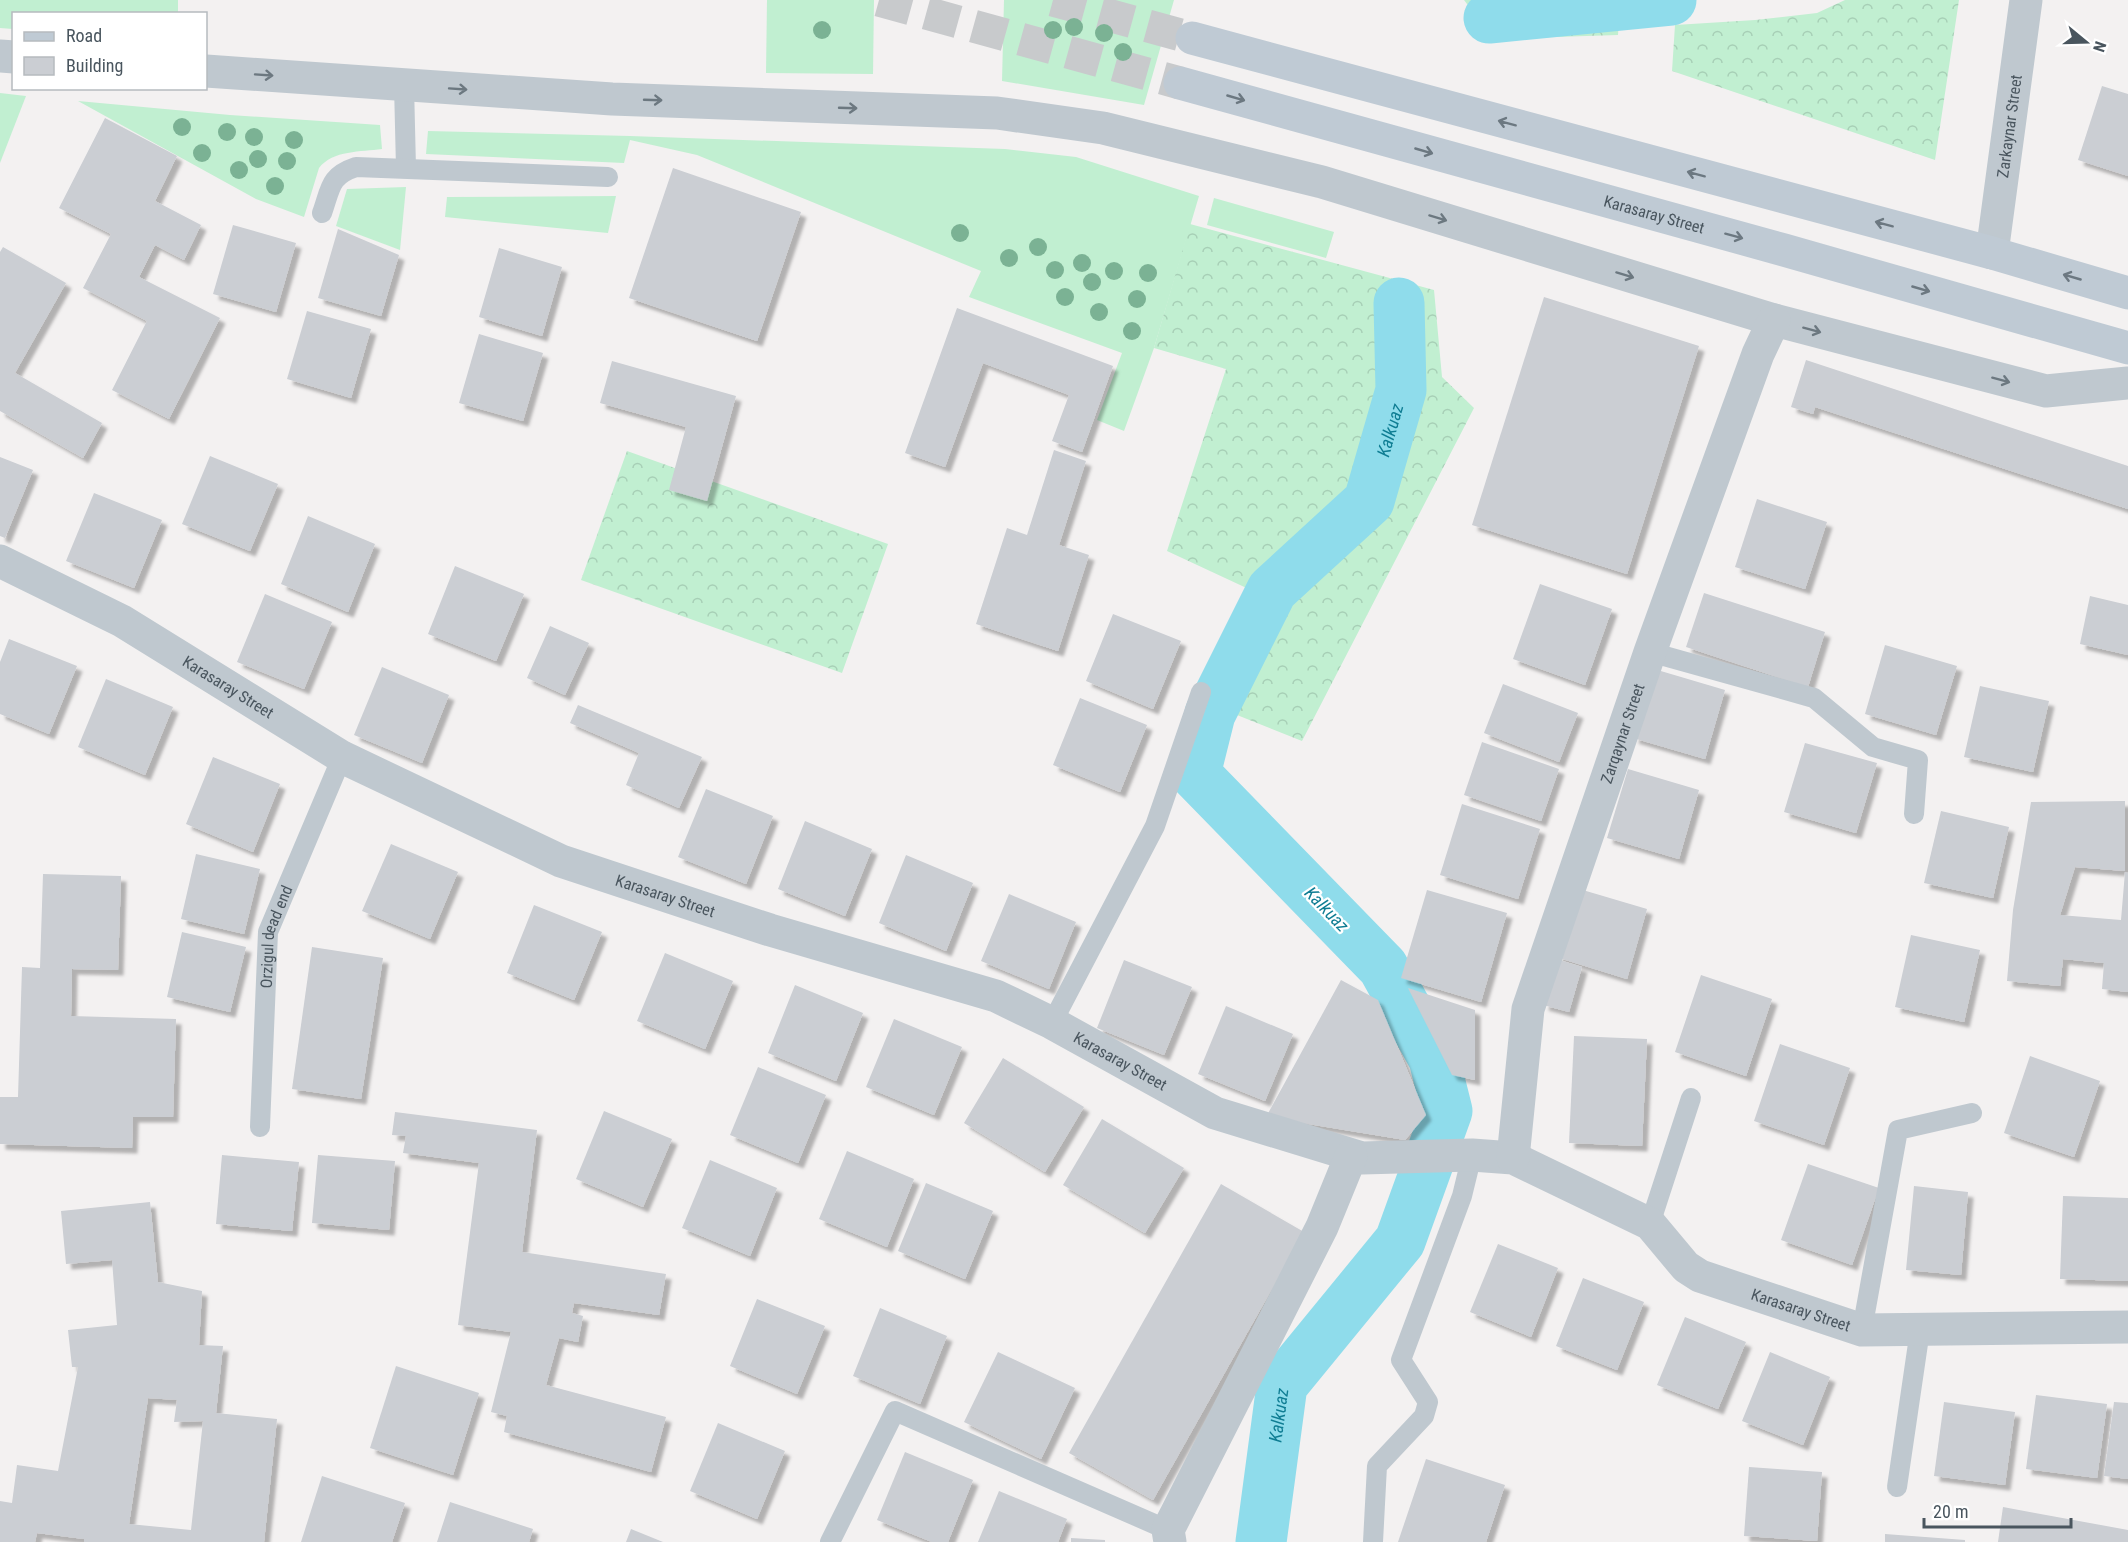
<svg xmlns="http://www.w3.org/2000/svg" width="2128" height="1542" viewBox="0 0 2128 1542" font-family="'Roboto Condensed',sans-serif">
<defs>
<pattern id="forest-crowns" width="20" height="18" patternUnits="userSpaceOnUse" patternTransform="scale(1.5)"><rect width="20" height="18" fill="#c1efd1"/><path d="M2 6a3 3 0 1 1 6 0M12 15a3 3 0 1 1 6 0" fill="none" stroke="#a7cfb6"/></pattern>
<filter id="shadow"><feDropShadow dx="5.5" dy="5.5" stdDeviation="1.5" flood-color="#0004"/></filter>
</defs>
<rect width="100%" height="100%" fill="#f3f1f1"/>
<g fill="#c1efd1">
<polygon points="0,0 178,0 178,13 14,14 13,29 0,28"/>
<polygon points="767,0 874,0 873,74 766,73"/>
<polygon points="1004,0 1174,0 1144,105 1002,81"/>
<polygon points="0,93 26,96 0,163"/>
<path d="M78 101 230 115 380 125 382 149C361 152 333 150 319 168L304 217 256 199Z"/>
<polygon points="428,131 630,136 1005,149 1076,157 1199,196 1154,348 1124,431 1097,420 1122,353 969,297 981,271 697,155 630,140 624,163 426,154"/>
<polygon points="406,187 400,250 336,226 347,189"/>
<polygon points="616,196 608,233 445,217 447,197"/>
<polygon points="1214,198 1334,232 1326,258 1207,225"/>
</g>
<g fill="url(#forest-crowns)">
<polygon points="1464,0 1620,0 1618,35 1493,39"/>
<polygon points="1845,0 1959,0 1935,160 1672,71 1675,25 1755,20 1817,13"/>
<polygon points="1190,224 1434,290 1442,377 1474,408 1302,741 1232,713 1268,598 1167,551 1226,369 1154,348"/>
<polygon points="627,451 888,544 842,673 581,580"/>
</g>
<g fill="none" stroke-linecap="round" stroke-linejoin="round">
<g stroke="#8fdceb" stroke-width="51">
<polyline points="1489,18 1671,0"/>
<path id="s1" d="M1261 1542 1282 1385 1400 1241 1447 1111 1434 1059 1383 967 1195 774 1210 714 1272 590 1369 501 1401 390 1399 303"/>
</g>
</g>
<g fill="#cbced3" fill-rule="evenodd" filter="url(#shadow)">
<polygon points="2102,86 2128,94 2128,176 2078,160"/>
<polygon points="105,118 177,156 155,201 201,225 184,260 155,245 139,277 220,318 169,419 112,390 147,321 83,288 111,234 59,208"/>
<polygon points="673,168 801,212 757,341 629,298"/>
<polygon points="233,225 296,243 276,312 213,294"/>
<polygon points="338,229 399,255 381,316 318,298"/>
<polygon points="3,247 66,283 15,373 102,423 83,458 0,411 0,252"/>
<polygon points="499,248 562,267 542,336 479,317"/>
<polygon points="1544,297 1699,346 1627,574 1472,525"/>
<polygon points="957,308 1113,366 1082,452 1052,441 1069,395 983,363 945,467 905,453"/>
<polygon points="307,311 371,329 351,398 287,379"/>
<polygon points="479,334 543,353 523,421 459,403"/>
<polygon points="1806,360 2128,466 2128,509 1815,407 1813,414 1791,407"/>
<polygon points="612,361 736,396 707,501 669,490 686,427 600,403"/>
<polygon points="1054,450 1086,461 1059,545 1089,555 1058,651 976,624 1007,528 1027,535"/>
<polygon points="210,456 278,484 250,551 182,524"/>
<polygon points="0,457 33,470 5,538 0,536"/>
<polygon points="94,493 162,520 134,588 66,561"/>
<polygon points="1757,499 1827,522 1805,589 1735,567"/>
<polygon points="308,516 375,544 348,612 281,584"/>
<polygon points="455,566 524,594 496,661 428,634"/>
<polygon points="1540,584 1612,609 1585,685 1513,659"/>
<polygon points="1704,593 1825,632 1808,687 1686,647"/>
<polygon points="265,594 332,622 304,689 237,662"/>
<polygon points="2090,596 2128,605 2128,655 2080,644"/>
<polygon points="1113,614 1181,641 1153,709 1086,681"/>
<polygon points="550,626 589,643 565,695 527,678"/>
<polygon points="9,639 77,666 49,734 0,714 0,662"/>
<polygon points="1885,645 1957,666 1936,735 1865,714"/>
<polygon points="382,667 449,695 422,763 354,735"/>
<polygon points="1654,669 1725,690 1705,759 1633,738"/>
<polygon points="106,679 173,707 145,775 78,747"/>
<polygon points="1503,684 1578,713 1559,762 1484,733"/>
<polygon points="1980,686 2049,701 2033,772 1964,757"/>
<polygon points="1080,698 1147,725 1120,792 1053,765"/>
<polygon points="578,705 702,757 679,808 626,785 639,753 570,723"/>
<polygon points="1482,742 1559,769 1541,821 1464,795"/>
<polygon points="1805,743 1877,763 1856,833 1784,812"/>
<polygon points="213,757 280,784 253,852 186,824"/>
<polygon points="1628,769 1699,790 1679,859 1607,838"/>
<polygon points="706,789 773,816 746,884 678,857"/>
<polygon points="2125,801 2125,871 2075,867 2060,915 2121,920 2125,872 2128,873 2128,992 2102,989 2104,963 2063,959 2060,986 2007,981 2013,910 2031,802"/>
<polygon points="1462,804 1540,829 1518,899 1440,875"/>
<polygon points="1941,811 2009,827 1993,898 1924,883"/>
<polygon points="805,821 872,849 845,916 778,889"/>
<polygon points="391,844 458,872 430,939 362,911"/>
<polygon points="196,854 260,869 244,934 181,919"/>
<polygon points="906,855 973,883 946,951 879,923"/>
<polygon points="43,874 121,876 118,970 72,969 71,1016 176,1019 173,1117 133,1117 132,1148 0,1144 0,1097 18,1097 22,967 40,968"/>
<polygon points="1576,888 1647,909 1627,979 1556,957"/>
<polygon points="1427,890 1507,913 1481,1002 1401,978"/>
<polygon points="1009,894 1076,922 1049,989 981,961"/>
<polygon points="534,905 602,932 574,1000 507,973"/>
<polygon points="182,932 246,947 230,1012 167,997"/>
<polygon points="1911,935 1980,950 1964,1022 1895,1007"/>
<polygon points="312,947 383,958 361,1099 292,1089"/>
<polygon points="665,953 733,981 705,1049 637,1021"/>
<polygon points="1556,959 1582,967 1569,1012 1543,1005"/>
<polygon points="1124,960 1192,987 1164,1055 1097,1028"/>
<polygon points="1701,975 1772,999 1746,1076 1675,1052"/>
<polygon points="1341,980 1378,1000 1426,1115 1405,1140 1266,1117"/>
<polygon points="795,985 863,1013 836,1081 768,1053"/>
<polygon points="1408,988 1475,1010 1475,1080 1452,1075"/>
<polygon points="1226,1006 1293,1034 1265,1101 1198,1074"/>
<polygon points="894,1019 962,1047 934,1115 866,1087"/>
<polygon points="1574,1036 1647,1039 1642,1146 1569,1143"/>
<polygon points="1780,1044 1850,1068 1824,1145 1754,1121"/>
<polygon points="2030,1056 2100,1081 2074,1157 2004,1133"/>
<polygon points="1003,1058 1084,1107 1045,1172 964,1123"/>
<polygon points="758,1067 826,1095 798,1163 730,1135"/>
<polygon points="604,1111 672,1139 643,1207 576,1179"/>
<polygon points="395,1112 537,1130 522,1252 666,1274 659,1315 574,1303 572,1313 583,1316 578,1342 559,1338 546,1385 666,1417 651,1472 504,1432 507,1416 491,1412 511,1332 458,1325 479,1163 403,1153 406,1136 392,1135"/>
<polygon points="1102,1119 1184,1168 1145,1233 1063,1185"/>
<polygon points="847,1151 914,1179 887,1247 819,1219"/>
<polygon points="222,1155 299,1162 292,1231 216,1224"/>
<polygon points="318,1155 395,1161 389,1230 312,1223"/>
<polygon points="710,1160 777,1188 750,1256 682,1228"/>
<polygon points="1808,1164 1879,1188 1852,1265 1781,1240"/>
<polygon points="926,1183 993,1211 965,1279 898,1251"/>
<polygon points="1221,1184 1304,1232 1153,1500 1069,1453"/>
<polygon points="1914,1186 1968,1192 1961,1275 1906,1270"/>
<polygon points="2063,1196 2128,1198 2128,1281 2060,1279"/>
<path d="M150 1202 158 1282 202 1291 199 1345 223 1346 216 1413 277 1419 264 1542H84V1539L37 1533 35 1542H0V1501L12 1503 17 1465 58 1471 78 1367H72L68 1330 117 1325 112 1260 66 1264 61 1211ZM148 1398 177 1400 174 1422 203 1421 191 1530 129 1524Z"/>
<polygon points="1498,1244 1558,1268 1531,1337 1470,1312"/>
<polygon points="1583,1278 1644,1302 1617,1370 1556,1346"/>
<polygon points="757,1299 825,1326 797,1394 730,1366"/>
<polygon points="880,1308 947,1336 920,1404 853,1376"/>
<polygon points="1685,1317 1746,1342 1718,1409 1657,1385"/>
<polygon points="998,1352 1075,1388 1041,1459 964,1422"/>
<polygon points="1770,1352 1830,1377 1803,1445 1742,1421"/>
<polygon points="396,1366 479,1393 453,1475 370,1448"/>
<polygon points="2036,1395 2107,1404 2097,1478 2026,1469"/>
<polygon points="1944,1402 2015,1412 2005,1485 1934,1476"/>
<polygon points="2114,1402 2128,1403 2128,1479 2104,1476"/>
<polygon points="718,1423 785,1451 757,1519 690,1491"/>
<polygon points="905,1452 973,1480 948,1542 932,1542 877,1520"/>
<polygon points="1426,1459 1505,1485 1486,1542 1398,1542"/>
<polygon points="1749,1467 1822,1472 1817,1541 1744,1536"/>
<polygon points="322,1476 405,1503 392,1542 301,1542"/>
<polygon points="999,1491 1067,1519 1058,1542 978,1542"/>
<polygon points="450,1502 533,1529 529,1542 437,1542"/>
<polygon points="2003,1507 2128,1530 2128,1542 1998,1542"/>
<polygon points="631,1529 663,1542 626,1542"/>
<polygon points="1885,1534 1965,1540 1965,1542 1885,1542"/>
<polygon points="1071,1538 1105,1540 1105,1542 1071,1542"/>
</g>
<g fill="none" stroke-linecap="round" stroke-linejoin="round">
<g stroke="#c8cacc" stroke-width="33" stroke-dasharray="33 16" stroke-linecap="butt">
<polyline points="879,0 1180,83"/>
<polyline points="1053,0 1192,38"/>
</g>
<g stroke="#bfc8cf" stroke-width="20">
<polyline points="404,85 406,168"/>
<path d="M322 213C331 188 329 176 356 167L608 177"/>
<polyline points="1650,652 1814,698 1873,747 1918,760 1914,814"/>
<polyline points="1052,1023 1155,826 1201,692"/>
<path id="s2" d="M260 1127 268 932 342 757"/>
<polyline points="1650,1224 1691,1098"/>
<polyline points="1862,1330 1898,1130 1972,1113"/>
<polyline points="1897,1487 1920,1330"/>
<polyline points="830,1542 895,1411 1168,1530"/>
<polyline points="1373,1542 1377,1466 1424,1416 1428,1402 1401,1360 1462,1196 1472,1155"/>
</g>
<g stroke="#bfc8cf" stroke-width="33">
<polyline points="0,56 14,57"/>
<polyline points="206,71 612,99 997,113 1103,128 1322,182 1774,320 2046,391 2128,383"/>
<path id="s3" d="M1992 253 2026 0"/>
<path id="s4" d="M0 561 122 621 342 757 561 861 770 930 996 996 1052 1023 1215 1113 1362 1158 1472 1155 1513 1158 1650 1224 1686 1267 1700 1276 1862 1330 2128 1327"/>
<path id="s5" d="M1513 1158 1528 1009 1650 652 1758 354 1774 320"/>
<polyline points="1170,1542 1168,1530 1322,1227 1351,1156"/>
</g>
<g stroke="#bfcad4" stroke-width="33">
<polyline points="1192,38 1992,253 2128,293"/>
<path id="s6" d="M1180 83 1784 250 2128 348"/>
</g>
</g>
<g fill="#7bb294">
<circle cx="1074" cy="27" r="9"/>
<circle cx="822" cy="30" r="9"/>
<circle cx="1053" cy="30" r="9"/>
<circle cx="1104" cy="33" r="9"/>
<circle cx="1123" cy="52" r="9"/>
<circle cx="182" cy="127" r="9"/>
<circle cx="227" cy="132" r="9"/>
<circle cx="254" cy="137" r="9"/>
<circle cx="294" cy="140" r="9"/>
<circle cx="202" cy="153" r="9"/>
<circle cx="258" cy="159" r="9"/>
<circle cx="287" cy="161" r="9"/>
<circle cx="239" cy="170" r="9"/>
<circle cx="275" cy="186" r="9"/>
<circle cx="960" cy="233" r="9"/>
<circle cx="1038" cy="247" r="9"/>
<circle cx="1009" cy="258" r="9"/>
<circle cx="1082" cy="263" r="9"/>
<circle cx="1055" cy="270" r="9"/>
<circle cx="1114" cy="271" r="9"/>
<circle cx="1148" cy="273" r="9"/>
<circle cx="1092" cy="282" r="9"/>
<circle cx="1065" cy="297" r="9"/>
<circle cx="1137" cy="299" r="9"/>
<circle cx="1099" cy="312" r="9"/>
<circle cx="1132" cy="331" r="9"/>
</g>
<defs><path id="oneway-shaft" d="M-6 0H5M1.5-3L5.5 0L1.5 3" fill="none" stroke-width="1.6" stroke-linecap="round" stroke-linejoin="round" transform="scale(1.5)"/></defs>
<g stroke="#6c7880">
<use href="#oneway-shaft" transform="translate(264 75) rotate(4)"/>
<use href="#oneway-shaft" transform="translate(458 89) rotate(4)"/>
<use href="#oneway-shaft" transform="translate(653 100) rotate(2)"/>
<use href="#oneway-shaft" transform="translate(848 108) rotate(2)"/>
<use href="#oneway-shaft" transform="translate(1438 218) rotate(17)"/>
<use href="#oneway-shaft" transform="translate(1625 275) rotate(17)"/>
<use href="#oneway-shaft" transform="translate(1812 330) rotate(15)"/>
<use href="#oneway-shaft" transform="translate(2001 380) rotate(15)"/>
</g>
<g stroke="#6c7881">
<use href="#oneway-shaft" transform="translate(1236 98) rotate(16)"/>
<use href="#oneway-shaft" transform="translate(1507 123) rotate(-165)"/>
<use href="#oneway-shaft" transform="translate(1424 151) rotate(16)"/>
<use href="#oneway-shaft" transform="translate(1696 174) rotate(-165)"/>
<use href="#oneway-shaft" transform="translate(1884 224) rotate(-165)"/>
<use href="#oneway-shaft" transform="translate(1734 236) rotate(15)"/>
<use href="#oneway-shaft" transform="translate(2072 277) rotate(-164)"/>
<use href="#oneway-shaft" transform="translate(1921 289) rotate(16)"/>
</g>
<g text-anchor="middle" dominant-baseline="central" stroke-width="4.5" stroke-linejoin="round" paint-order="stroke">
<g font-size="16" fill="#49555e" stroke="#fff">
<text stroke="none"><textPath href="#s3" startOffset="128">Zarkaynar Street</textPath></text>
<text stroke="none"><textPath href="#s6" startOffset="492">Karasaray Street</textPath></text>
<text stroke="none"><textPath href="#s4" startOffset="261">Karasaray Street</textPath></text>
<text stroke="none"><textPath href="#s5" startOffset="441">Zarqaynar Street</textPath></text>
<text stroke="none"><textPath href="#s4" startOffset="747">Karasaray Street</textPath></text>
<text stroke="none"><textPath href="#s2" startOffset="192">Orzigul dead end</textPath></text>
<text stroke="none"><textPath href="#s4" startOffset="1233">Karasaray Street</textPath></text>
<text stroke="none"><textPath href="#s4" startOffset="1977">Karasaray Street</textPath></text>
</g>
<g font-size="18" font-style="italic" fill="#0f7d93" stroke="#fff">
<text stroke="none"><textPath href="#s1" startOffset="1317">Kalkuaz</textPath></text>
<text transform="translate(1327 909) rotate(46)">Kalkuaz</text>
<text stroke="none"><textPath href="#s1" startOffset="128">Kalkuaz</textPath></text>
</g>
</g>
<rect x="12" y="12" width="195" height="78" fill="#ffffff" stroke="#b6bbbf" stroke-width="1.5"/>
<rect x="24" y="32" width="30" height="9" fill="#bfcad4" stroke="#b6bbbf" stroke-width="1.5"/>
<text x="66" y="42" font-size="18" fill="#49555e">Road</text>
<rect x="24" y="57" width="30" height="18" fill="#cbced3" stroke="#b6bbbf" stroke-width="1.5"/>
<text x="66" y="72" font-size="18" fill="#49555e">Building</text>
<g transform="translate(2086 42) rotate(109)" stroke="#ffffff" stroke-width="4.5" paint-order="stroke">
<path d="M0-4.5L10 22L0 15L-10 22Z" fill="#49555e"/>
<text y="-9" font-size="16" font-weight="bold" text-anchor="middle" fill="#49555e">N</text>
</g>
<path d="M1924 1518v9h147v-9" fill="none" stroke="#49555e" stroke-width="3"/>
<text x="1933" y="1518" font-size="18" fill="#49555e" stroke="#ffffff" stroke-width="4.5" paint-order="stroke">20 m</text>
</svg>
